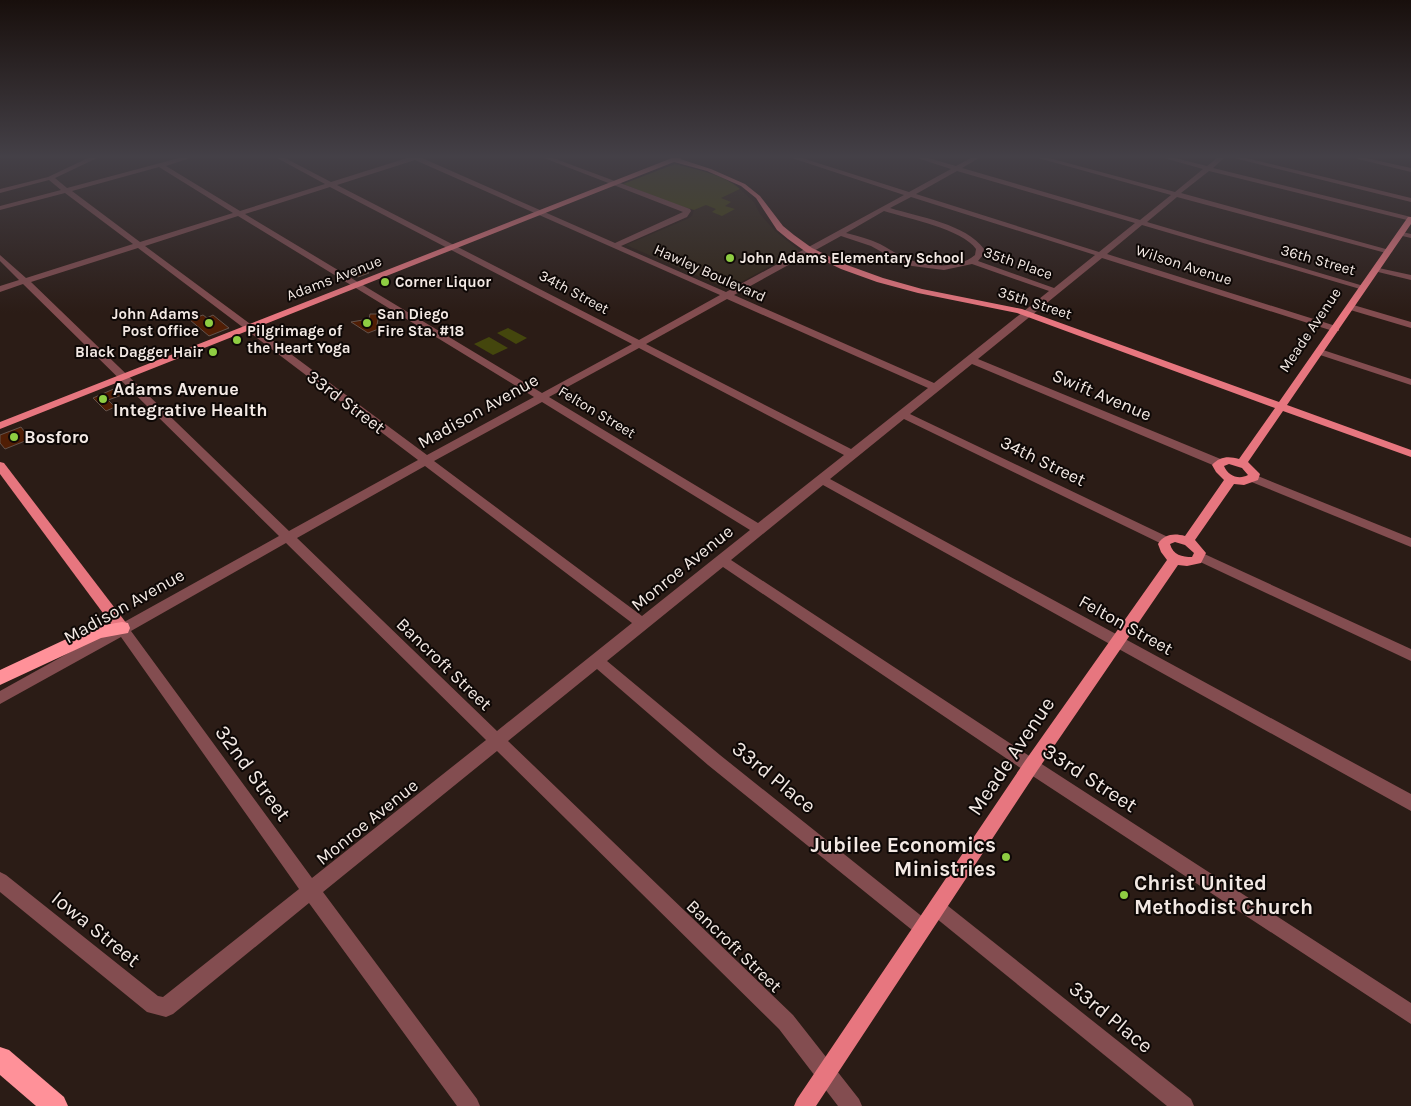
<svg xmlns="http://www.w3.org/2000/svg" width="1411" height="1106" viewBox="0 0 1411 1106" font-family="Karla,sans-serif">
<rect width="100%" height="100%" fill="#2b1c16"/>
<polygon fill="#312517" points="740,189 754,202 760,214 775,231 799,250 734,286 723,287 626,245 687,219 692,216 694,210"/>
<g fill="#44460d">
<path d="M675 164C697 170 723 174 740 189L721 198 731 202 725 206 735 209 722 216 712 212 716 209 706 205 694 210 674 204 623 184Z"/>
<polygon points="508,328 527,338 516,344 497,333"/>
<polygon points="489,337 508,348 493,355 474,344"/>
</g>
<g fill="#501e05" stroke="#63524b">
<polygon points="357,266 367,272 369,273 358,277 347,270"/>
<polygon points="370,314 379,314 377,325 381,328 368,333 351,322 369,319"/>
<polygon points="203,315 207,318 213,315 229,328 209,336 190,320"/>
<polygon points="116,388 122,395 108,400 115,407 106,411 93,398"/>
<polygon points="21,427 30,439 5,449 0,443 0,435"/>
</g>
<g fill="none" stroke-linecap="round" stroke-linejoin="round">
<g fill="#834d50" fill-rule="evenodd">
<path d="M88 158H97L55 178 67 188 179 158H190L166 166 240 211 325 184 277 158H285L331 182 407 158H422L615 243 683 212 544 158H553L690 209 691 211 687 217 621 246 726 292 904 195 792 158H802L909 192 951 169 917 158H928L956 166 971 158H979L962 168 1140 220 1171 195 1038 158H1049L1175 192 1203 169 1164 158H1175L1207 166 1217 158H1224L1213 168 1411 217V221L1209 171 1181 193 1393 251 1386 253 1177 197 1147 222 1367 287 1360 289 1142 225 1107 254 1339 327V331H1333L1102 258 978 359 1223 460 1225 463 1223 466H1215L972 364 910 414 1170 538 1172 541 1170 544H1162L904 419 830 479 1411 794V811L823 485 731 560 1037 761 1411 1003V1024L1025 771 723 567 607 661 720 755 929 922 932 928 929 934 923 937 917 934 708 765 597 669 508 741 793 1015 859 1099 862 1106H838L779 1029 497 751 323 892 477 1099 480 1106H457L309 903 173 1014 166 1017 147 1012 0 892V872L6 875 158 996 163 997 299 889 121 637 0 704V691L279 536 23 284 0 292V286L19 280 0 261V255L26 278 133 244 65 193 0 210V206L61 190 49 180 0 193V189L48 177ZM415 160 720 295 639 340 337 185ZM159 167 233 213 140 242 72 191ZM957 171 1135 223 1099 252 916 194ZM330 187 632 344 542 393 245 214ZM911 197 1095 255 1054 288 978 261 983 255 984 249C966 224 919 217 890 208ZM884 211C909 219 962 229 976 249L975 255C958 270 923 267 904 257 896 254 888 248 880 244 869 239 858 236 846 233ZM238 216 534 397 427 455 145 246ZM841 236 871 246 898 261 912 266 944 270 972 264 1049 291 934 383 734 295ZM138 248 418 460 289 531 31 282ZM727 299 928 388 851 449 646 344ZM639 348 844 455 758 523 549 397ZM542 402 750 530 642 616 434 461ZM425 466 632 623 497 731 297 538ZM286 543 486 740 312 878 131 631Z"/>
<polygon points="1234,158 1246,158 1411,198 1411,202"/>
<polygon points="1354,158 1366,158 1411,168 1411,172"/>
<polygon points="1398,231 1411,234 1411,238 1398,235"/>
<polygon points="1374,267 1411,275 1411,280 1374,271"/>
<polygon points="1350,304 1411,322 1411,328 1347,309 1346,307"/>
<polygon points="1320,349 1411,379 1411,385 1317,354 1317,350"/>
<polygon points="1253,474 1411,538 1411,547 1249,481 1247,478 1249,475"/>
<polygon points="1200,552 1411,649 1411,661 1196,560 1194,557 1196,554"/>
<polygon points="937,899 943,902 1191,1099 1194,1106 1167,1106 931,914 928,908 931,902"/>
</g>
<g fill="#e7767f" fill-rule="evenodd">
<path d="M672 158H681L680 159 711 169 745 184 760 196 783 226 794 235 812 248 847 265 883 278 922 289 1022 309 1279 402 1408 217H1411V224L1287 405 1411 450V457L1283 411 1248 462 1260 474 1258 480 1244 485 1234 484 1195 540 1206 553 1201 563 1187 566 1178 565 1037 771 816 1106H794L797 1099 1025 761 1167 560 1161 552 1158 544C1164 534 1174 533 1185 536L1224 480 1216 472 1212 465C1220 456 1229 456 1239 459L1275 408 1017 313 918 293 877 282 841 269 806 252 788 239 777 230 756 198 741 186 707 171 674 162 0 429V422ZM1229 464 1242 468 1248 475C1239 480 1228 476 1224 466ZM1175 542 1185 545 1194 553 1192 557C1182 557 1173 555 1170 544Z"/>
<polygon points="0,462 4,463 127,624 129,628 127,632 122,633 117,632 0,474"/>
</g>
<g fill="#ff9199" fill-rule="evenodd">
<polygon points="122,622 128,623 130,628 128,633 101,638 0,685 0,670 92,627"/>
<polygon points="0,1047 9,1050 64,1097 68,1106 36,1106 0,1075"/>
</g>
</g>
<linearGradient id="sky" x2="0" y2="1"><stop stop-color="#180f0c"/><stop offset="0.5" stop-color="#444047"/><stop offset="1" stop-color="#444047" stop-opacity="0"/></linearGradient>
<rect width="1411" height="313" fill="url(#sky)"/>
<g fill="#8ecd42" stroke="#0e0806" stroke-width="2">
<circle cx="730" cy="258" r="5"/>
<circle cx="385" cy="282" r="5"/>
<circle cx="209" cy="323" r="5"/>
<circle cx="367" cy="323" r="5"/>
<circle cx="237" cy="340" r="5"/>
<circle cx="213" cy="352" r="5"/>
<circle cx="103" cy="399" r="5"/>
<circle cx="14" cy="437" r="5"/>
<circle cx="1006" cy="857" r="5"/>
<circle cx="1124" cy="895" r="5"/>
</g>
<g text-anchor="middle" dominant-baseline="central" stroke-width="4" stroke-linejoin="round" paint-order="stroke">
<g font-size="15" font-weight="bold" fill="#f3e9e4" stroke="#0e0806" text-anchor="start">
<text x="740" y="258">John Adams Elementary School</text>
<text x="395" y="282">Corner Liquor</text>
<text x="199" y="314" text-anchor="end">John Adams<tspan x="199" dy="17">Post Office</tspan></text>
<text x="377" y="314">San Diego<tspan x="377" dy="17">Fire Sta. #18</tspan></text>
<text x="247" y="331">Pilgrimage of<tspan x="247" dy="17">the Heart Yoga</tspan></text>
<text x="203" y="352" text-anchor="end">Black Dagger Hair</text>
</g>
<g font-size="15" fill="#f3e9e4" stroke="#0e0806">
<text transform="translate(1318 260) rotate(16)">36th Street</text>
<text transform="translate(1018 263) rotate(19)">35th Place</text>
<text transform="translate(1184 265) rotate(18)">Wilson Avenue</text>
<text transform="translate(710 273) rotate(24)">Hawley Boulevard</text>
<text transform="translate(334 278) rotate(-21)">Adams Avenue</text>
<text transform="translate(574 292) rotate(28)">34th Street</text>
<text transform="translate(1035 303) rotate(18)">35th Street</text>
<text transform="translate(1310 330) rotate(-56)">Meade Avenue</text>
<text transform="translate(597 412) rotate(31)">Felton Street</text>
</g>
<g font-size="18" font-weight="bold" fill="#f3e9e4" stroke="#0e0806" text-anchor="start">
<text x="113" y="389">Adams Avenue<tspan x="113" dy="21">Integrative Health</tspan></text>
<text x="24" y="437">Bosforo</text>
</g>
<g font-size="18" fill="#f3e9e4" stroke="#0e0806">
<text transform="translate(1102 395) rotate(23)">Swift Avenue</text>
<text transform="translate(346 402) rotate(37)">33rd Street</text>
<text transform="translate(478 411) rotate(-29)">Madison Avenue</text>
<text transform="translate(1043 461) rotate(26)">34th Street</text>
<text transform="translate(682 568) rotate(-39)">Monroe Avenue</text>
<text transform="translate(124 606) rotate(-29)">Madison Avenue</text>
<text transform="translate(1126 625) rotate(29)">Felton Street</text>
<text transform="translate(444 664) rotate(44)">Bancroft Street</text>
<text transform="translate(367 822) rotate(-39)">Monroe Avenue</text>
<text transform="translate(734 946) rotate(44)">Bancroft Street</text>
</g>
<g font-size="21" fill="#f3e9e4" stroke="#0e0806">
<text transform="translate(1011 756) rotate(-56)">Meade Avenue</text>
<text transform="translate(253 773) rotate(54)">32nd Street</text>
<text transform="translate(774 777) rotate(39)">33rd Place</text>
<text transform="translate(1090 778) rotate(33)">33rd Street</text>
<text transform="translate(96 929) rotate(39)">Iowa Street</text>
<text transform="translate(1111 1017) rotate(39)">33rd Place</text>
</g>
<g font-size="21" font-weight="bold" fill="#f3e9e4" stroke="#0e0806" text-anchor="end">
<text x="996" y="845">Jubilee Economics<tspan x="996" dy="24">Ministries</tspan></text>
<text x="1134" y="883" text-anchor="start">Christ United<tspan x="1134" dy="24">Methodist Church</tspan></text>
</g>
</g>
</svg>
